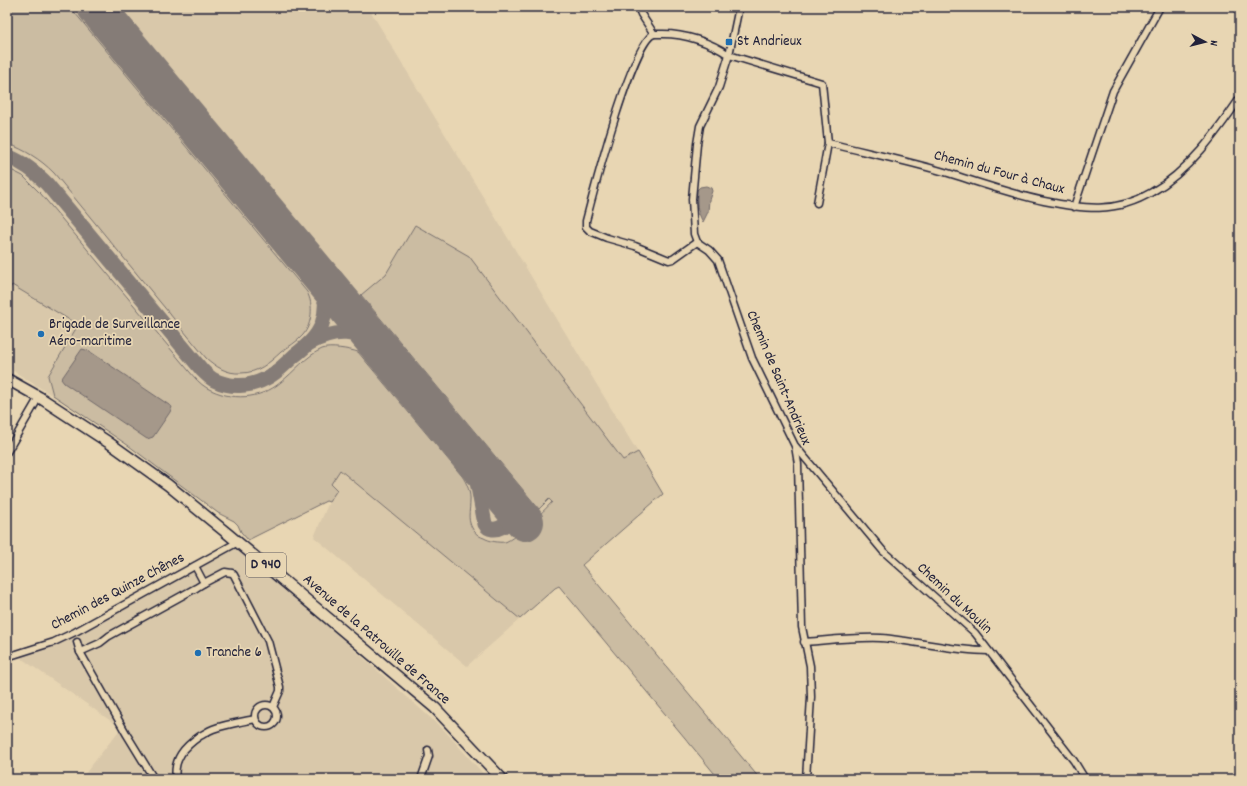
<svg xmlns="http://www.w3.org/2000/svg" width="1247" height="786" viewBox="0 0 1247 786" font-family="Dekko,sans-serif">
<rect width="100%" height="100%" fill="#e8d6b3"/>
<filter id="ink" filterUnits="userSpaceOnUse"><feTurbulence type="fractalNoise" baseFrequency=".025" numOctaves="2"/><feDisplacementMap in="SourceGraphic" scale="8" xChannelSelector="R" yChannelSelector="G"/><feConvolveMatrix kernelMatrix="1 2 1 2 8 2 1 2 1" color-interpolation-filters="sRGB"/></filter>
<g filter="url(#ink)">
<g fill="#d9c8aa">
<polygon points="7,7 368,7 663,494 582,565 760,779 719,779 559,586 555,588 467,666 314,537 329,502 326,501 248,540 241,532 238,525 234,521 218,513 129,446 91,420 7,367"/>
<polygon points="238,546 444,730 488,779 81,779 121,728 18,656 94,625"/>
</g>
<g fill="#cbbca2" stroke="#766f6e">
<path d="M7 7H70L307 292C314 305 312 324 303 335 297 342 288 347 281 352 269 363 258 373 241 373 227 374 216 367 206 358L54 173C39 158 26 151 7 143Z"/>
<path d="M7 168 23 176 41 194 189 371C194 377 200 384 207 388 231 401 260 400 281 382 294 372 306 356 322 349 330 346 349 349 358 352L462 476C467 483 471 493 470 502 470 509 468 516 470 523 472 530 477 536 484 538 489 541 499 543 505 542 515 539 544 511 552 502L549 499 539 509 361 295 386 274 415 225 469 256 623 460 638 452 663 494 582 565 760 779H719L559 586 555 588 520 619 340 470 331 484 337 490 329 502 326 501 248 540 241 532 238 525 234 521 218 513 129 446 53 395 48 376 78 325 12 285 7 294Z"/>
</g>
<g fill="#a5988a" stroke="#71696a">
<path d="M706 186 711 188 712 191 709 200 708 212 703 222C696 210 697 203 697 190L700 187Z"/>
<polygon points="82,349 86,350 92,353 172,407 170,412 153,437 147,439 64,383 61,379 62,378"/>
</g>
<g fill="none" stroke-linecap="round" stroke-linejoin="round">
<g stroke="#857c77" stroke-width="15">
<path d="M7 156C24 163 34 171 47 184L202 370C206 374 210 378 214 380 230 388 250 387 265 379 276 374 285 364 294 356 305 347 317 338 322 324 328 307 325 289 318 273"/>
<path d="M310 343C336 329 356 330 380 347"/>
<path d="M469 454 474 466 485 524C492 537 514 522 514 513 515 511 513 509 513 507"/>
</g>
<polyline stroke="#857c77" stroke-width="38" points="96,7 525,522"/>
<defs>
<g id="street">
<polyline points="638,7 641,14 654,34"/>
<polyline points="739,7 729,55 719,87 700,126 697,144 692,199 694,234 697,242 709,250 718,260 752,358 795,446 798,464 802,627 810,666 811,697 806,779"/>
<path d="M828 143C868 153 909 161 948 173 980 183 1011 194 1044 201 1083 209 1116 214 1152 192 1188 172 1217 132 1240 98"/>
<polyline points="1074,207 1113,91 1160,7"/>
<path d="M697 242 673 259 669 260 635 246 607 238 590 231 586 227V221C593 194 632 41 654 34 656 34 660 34 663 34 685 34 710 42 729 55L822 83 828 143 817 203"/>
<polyline points="796,447 883,551 975,633 1074,761 1085,779"/>
<polyline points="7,452 39,397"/>
<polyline points="195,566 204,583"/>
<polyline points="77,642 80,652 127,735 154,779"/>
<path d="M804 642C830 640 856 637 881 638 917 641 953 651 988 651"/>
<polyline points="80,652 100,643 109,636 196,588 204,583 225,572 232,573 234,575 268,641 280,687 280,691 273,707"/>
<polyline points="7,657 54,642 75,632 238,542"/>
<circle cx="266" cy="716" r="11"/>
<path d="M176 779C173 759 184 747 200 736 204 734 208 731 213 729 226 724 241 722 255 719"/>
<polyline points="421,779 429,756 428,750"/>
</g>
<polyline id="primary" points="7,379 39,397 108,442 168,485 228,534 435,708 502,779"/>
</defs>
<use href="#street" stroke="#22223b" stroke-width="9"/>
<use href="#primary" stroke="#22223b" stroke-width="13"/>
<use href="#street" stroke="#e8d6b3" stroke-width="6"/>
<use href="#primary" stroke="#e8d6b3" stroke-width="10"/>
</g>
</g>
<g fill="#1f6fb2" stroke="#e8d6b3" stroke-width="1.5">
<rect x="725" y="38" width="8" height="8" rx="2"/>
<circle cx="41" cy="334" r="4"/>
<circle cx="198" cy="653" r="4"/>
</g>
<g text-anchor="middle" dominant-baseline="central" stroke-width="3.5" stroke-linejoin="round" paint-order="stroke">
<rect fill="#e8d6b3" stroke="#5d585f" stroke-width="1" x="246" y="553" width="40" height="24" rx="3"/>
<g font-size="14" font-weight="bold" fill="#22223b">
<text x="266" y="565">D 940</text>
</g>
<g font-size="15" fill="#22223b" stroke="#e8d6b3" text-anchor="start">
<text x="737" y="42">St Andrieux</text>
<text x="49" y="325">Brigade de Surveillance<tspan x="49" dy="17">Aéro-maritime</tspan></text>
<text x="206" y="653">Tranche 6</text>
</g>
<g font-size="15" fill="#22223b" stroke="#e8d6b3">
<text transform="translate(999 173) rotate(15)">Chemin du Four à Chaux</text>
<text transform="translate(778 378) rotate(67)">Chemin de Saint-Andrieux</text>
<text transform="translate(118 592) rotate(-28)">Chemin des Quinze Chênes</text>
<text transform="translate(954 599) rotate(43)">Chemin du Moulin</text>
<text transform="translate(376 640) rotate(41)">Avenue de la Patrouille de France</text>
</g>
</g>
<rect width="1247" height="786" fill="none" stroke="#e8d6b3" stroke-width="24"/>
<rect x="12" y="12" width="1223" height="762" fill="none" stroke="#22223b" stroke-width="1.5" filter="url(#ink)"/>
<g transform="translate(1205 42) rotate(97)" stroke="#e8d6b3" stroke-width="3" paint-order="stroke">
<path d="M0-3L7 15L0 10L-7 15Z" fill="#22223b"/>
<text y="-6" font-size="11" font-weight="bold" text-anchor="middle" fill="#22223b">N</text>
</g>
</svg>
